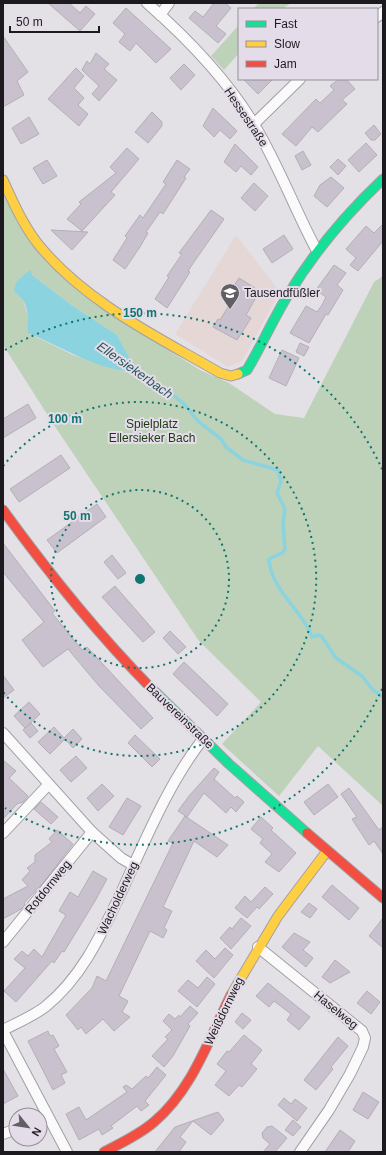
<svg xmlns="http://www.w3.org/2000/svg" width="386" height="1155" viewBox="0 0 386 1155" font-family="Arial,sans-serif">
<rect width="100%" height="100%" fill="#e3e0e6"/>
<polygon fill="#e6d7d7" points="236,235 280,292 245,356 240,362 228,367 175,334"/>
<g fill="#bed2b9" fill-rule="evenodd">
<polygon points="259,3 291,3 282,9 253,9"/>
<polygon points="239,25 239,53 224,70 211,56"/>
<path d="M3 190 19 226 138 331 200 370 229 383 275 414 304 418 374 282 383 276V806L318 746 279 796 222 744 261 702 199 641 54 425 3 345ZM32 275 70 304 117 335 135 368V372H126L73 355 28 333 29 319 17 281 24 276Z"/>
</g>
<path fill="#8bd3de" d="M30 270 32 275 70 304 117 335 135 368V372C97 370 62 347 28 333 27 320 30 315 24 302 22 297 17 295 14 290L17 281Z"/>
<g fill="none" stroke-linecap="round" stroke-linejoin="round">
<path stroke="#8bd3de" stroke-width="3.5" d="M132 370 167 390 185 405 198 421 221 439 226 447 243 460 278 470 281 482 277 493 285 509 283 524 285 549 282 553 269 559C270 585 295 606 307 626 310 630 310 634 312 637L319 635 322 637 336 658 362 676 373 690 383 697"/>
</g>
<g fill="#cac1cf" stroke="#b3b0b5">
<polygon points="48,3 69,3 80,13 86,6 95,14 80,31"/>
<polygon points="214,3 225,3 231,8 216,26 226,34 218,43 189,18 195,11 203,17"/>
<polygon points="126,8 171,49 156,63 136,43 130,51 119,42 125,34 113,23"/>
<polygon points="3,36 28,72 17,81 24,95 3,107"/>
<polygon points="96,53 109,64 104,69 117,80 99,101 92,94 99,86 82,70 87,61 90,64"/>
<polygon points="184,64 195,75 181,90 170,78"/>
<polygon points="76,68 84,76 74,88 84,98 78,105 88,114 79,126 48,99"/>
<polygon points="243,79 273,79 258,94"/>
<polygon points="339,79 346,79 355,89 342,100 347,104 318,132 312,127 296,146 282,134 316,99 320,103 334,90 330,86"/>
<polygon points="213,108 237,131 230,139 220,130 214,137 203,126"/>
<polygon points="152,112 162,122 162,126 148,143 135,132"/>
<polygon points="29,117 39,134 21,144 12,128"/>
<polygon points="374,125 381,134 375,140 371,140 365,133"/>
<polygon points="366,143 377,155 359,172 348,160"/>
<polygon points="235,144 258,167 251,175 241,166 236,172 224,162"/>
<polygon points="127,148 139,159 111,192 115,195 82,231 67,219 81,204 79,202 116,173 110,167"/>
<polygon points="303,151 311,165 302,170 295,156"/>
<polygon points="338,159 346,166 338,175 330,167"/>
<polygon points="47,160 57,176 43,184 33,168"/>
<polygon points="177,160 190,169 184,177 186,178 163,214 160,212 146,232 148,233 140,247 125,269 113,260 127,238 125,236 140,215 143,218 166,184 163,182"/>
<polygon points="331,177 344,188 327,207 314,196 320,185"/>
<polygon points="254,183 268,196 255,211 241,198"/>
<polygon points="211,210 224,219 194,262 188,271 190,272 167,308 155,299 169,277 167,276 182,254 179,253"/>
<polygon points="383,224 383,241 358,271 350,265 356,258 346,249 366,226 374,233"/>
<polygon points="51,230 88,232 72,250"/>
<polygon points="284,235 293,249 272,263 263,249"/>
<polygon points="334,265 346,273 337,285 343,290 328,315 326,314 309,343 290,333 306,306 317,312 322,305 326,297 316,290"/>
<polygon points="239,278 255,288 253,291 258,294 246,315 251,318 237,340 213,327 218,319 220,320 237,292 232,289"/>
<polygon points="300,343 309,347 304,356 296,352"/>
<polygon points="282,350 299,358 286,386 269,378"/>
<polygon points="28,404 36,418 3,438 3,419"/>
<polygon points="61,455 70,468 19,502 10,489"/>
<polygon points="97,504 106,517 57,553 47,540"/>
<polygon points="3,543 52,607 55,611 52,613 82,650 87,647 153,718 141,729 99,686 68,649 43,667 22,640 44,622 3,572"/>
<polygon points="112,555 126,573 118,579 104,562"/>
<polygon points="115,586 155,632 143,642 102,597"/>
<polygon points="170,631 186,647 178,654 163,638"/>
<polygon points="184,662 228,704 217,716 173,674"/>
<polygon points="3,675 14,690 3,698"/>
<polygon points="29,702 40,714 25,728 14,716"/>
<polygon points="31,723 38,731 30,738 23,730"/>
<polygon points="54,727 64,738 73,729 82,739 73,748 65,739 50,754 38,742"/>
<polygon points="135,735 160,759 152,767 128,743"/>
<polygon points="76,756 87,768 71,782 60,770"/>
<polygon points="3,760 16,771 9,778 28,796 23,802 17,804 3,819"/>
<polygon points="214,768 219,772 214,779 235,798 237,796 244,802 236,812 231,807 226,813 204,793 187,817 178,811 189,796"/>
<polygon points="102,784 114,796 98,811 87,798"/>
<polygon points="328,784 338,797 314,815 304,802"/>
<polygon points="349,788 379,830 383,827 383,854 374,841 369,845 352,819 357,817 341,794"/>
<polygon points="127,798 141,806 123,835 109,827"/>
<polygon points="41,802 58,817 51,824 34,809"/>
<polygon points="185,816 228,845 217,857 194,841 163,907 172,911 164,928 167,930 163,938 150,931 119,996 128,1001 122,1012 130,1017 114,1031 103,1019 86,1034 81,1027 78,1030 66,1015 92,988 97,976 106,981 173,843 168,841"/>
<polygon points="261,817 273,828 271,830 296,853 279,872 265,862 272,854 260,843 263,839 251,829"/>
<polygon points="57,830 73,844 43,883 24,903 25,905 21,909 3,919 3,899 28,886 22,880 30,871 27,868 35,862 35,855 52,842 49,839"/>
<polygon points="93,871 107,879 95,901 64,952 62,951 54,963 52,961 16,1002 4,991 25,968 14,959 22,951 28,956 34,949 42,957 66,915 59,911 70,892 78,897"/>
<polygon points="332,885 359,908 349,920 322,897"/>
<polygon points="265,887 273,894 259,909 257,907 247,918 235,908 245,896 251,902"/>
<polygon points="309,903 317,909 310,918 301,912"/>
<polygon points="241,918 251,926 231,949 220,938 230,927 232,929"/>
<polygon points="383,918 383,948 369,936"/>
<polygon points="294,933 310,942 303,950 313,958 306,967 282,947"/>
<polygon points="225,948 233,955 214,978 196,961 206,950 215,959"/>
<polygon points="335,960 350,972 330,983 322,977"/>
<polygon points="207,977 215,984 197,1007 178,991 188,980 198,988"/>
<polygon points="268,983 310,1017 299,1030 287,1020 291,1014 274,1001 269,1007 256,996"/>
<polygon points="367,991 380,1002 371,1014 357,1003"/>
<polygon points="190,1006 198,1013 188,1024 190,1026 173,1056 164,1067 152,1056 168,1039 165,1037 172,1030 163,1021 169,1014 175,1019 179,1015 180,1017"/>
<polygon points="242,1013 251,1020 243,1029 235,1022"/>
<polygon points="48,1031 50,1036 53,1035 59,1046 54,1049 67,1072 61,1075 65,1083 53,1090 28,1041"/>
<polygon points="244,1035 262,1050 251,1064 257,1069 242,1087 239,1085 229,1096 215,1085 226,1071 217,1064 227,1051 229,1052"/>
<polygon points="338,1037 348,1046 331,1067 333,1069 316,1090 304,1080"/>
<polygon points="157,1067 166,1075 145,1101 149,1105 141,1111 137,1106 111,1126 113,1128 102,1135 99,1129 79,1140 66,1114 79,1107 86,1120 127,1092 123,1087 126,1085 132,1089 146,1076 148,1078"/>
<polygon points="3,1069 18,1096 3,1104"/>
<polygon points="363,1092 379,1102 368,1119 353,1110"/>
<polygon points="284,1098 291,1104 295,1099 307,1108 297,1121 278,1105"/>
<polygon points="218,1112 224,1120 211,1135 193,1121 180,1137 186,1142 179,1152 155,1152 175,1127"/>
<polygon points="293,1120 301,1127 293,1136 285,1130"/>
<polygon points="272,1126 287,1138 275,1152 263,1152 270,1144 263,1138 262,1133 267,1127"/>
<polygon points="340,1130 355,1141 348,1152 325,1152"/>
</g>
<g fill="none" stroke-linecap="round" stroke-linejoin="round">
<defs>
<g id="street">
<path d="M147 3C187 38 227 79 255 126 279 166 295 210 317 251"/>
<polyline points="160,15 169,3"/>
<polyline points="377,17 383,12"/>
<polyline points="254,124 300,79"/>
<polyline points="3,733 92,832 121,858 133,865"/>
<polyline points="3,833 48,785"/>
<polyline points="3,942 92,832"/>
<polyline points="258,947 362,1031 365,1038 363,1047 350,1074 329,1110 300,1152"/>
<path d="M3 1030C17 1023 33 1016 45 1007 81 978 100 937 119 897 144 844 167 785 203 739"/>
<polyline points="3,1031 67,1152"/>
<polyline points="3,1134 16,1129"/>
</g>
<g id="fast">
<path d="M238 374 247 370C262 345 273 319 288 295 314 252 346 214 383 179"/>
<polyline points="150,687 229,764 307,833"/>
</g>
<g id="slow">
<path d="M3 180C13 202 23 225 38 244 85 302 156 336 220 373L231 376 238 374"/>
<polyline points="231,995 278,916 327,851"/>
</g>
<g id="jam">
<path d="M3 510C48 572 96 632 150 687"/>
<polyline points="307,833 383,898"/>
<path d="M104 1152C121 1143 139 1135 154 1122 192 1090 209 1039 231 995"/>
</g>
</defs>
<use href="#street" stroke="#a3a0a5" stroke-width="12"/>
<use href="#fast" stroke="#a3a0a5" stroke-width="11"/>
<use href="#slow" stroke="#a3a0a5" stroke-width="11"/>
<use href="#jam" stroke="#a3a0a5" stroke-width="11"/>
<use href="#street" stroke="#fbfafb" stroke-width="10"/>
<use href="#fast" stroke="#16e098" stroke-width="9"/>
<use href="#slow" stroke="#ffcf43" stroke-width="9"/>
<use href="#jam" stroke="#f24e42" stroke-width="9"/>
</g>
<g fill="none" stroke="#0f766e" stroke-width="2" stroke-dasharray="2 4">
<circle cx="140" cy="579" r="89"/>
<path d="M3 466A177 177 0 1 1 3 692"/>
<path d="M382 689A266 266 0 0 1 5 808M5 350A266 266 0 0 1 382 469"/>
</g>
<defs>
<symbol id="school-pin" viewBox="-11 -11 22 30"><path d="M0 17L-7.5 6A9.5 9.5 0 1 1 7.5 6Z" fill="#625f64" stroke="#e4dde9"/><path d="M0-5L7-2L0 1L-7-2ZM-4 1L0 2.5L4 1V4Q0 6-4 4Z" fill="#fff"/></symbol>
</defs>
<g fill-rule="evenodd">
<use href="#school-pin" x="219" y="282" width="22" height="30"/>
</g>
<g text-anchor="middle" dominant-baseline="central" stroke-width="4" stroke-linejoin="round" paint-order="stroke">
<g font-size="12" fill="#1c1a1e" stroke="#e4dde9">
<text transform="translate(246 117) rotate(56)">Hessestraße</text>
<text transform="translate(180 716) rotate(44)">Bauvereinstraße</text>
<text transform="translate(48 887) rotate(-51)">Rotdornweg</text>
<text transform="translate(118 898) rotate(-65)">Wacholderweg</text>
<text transform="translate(336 1010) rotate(39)">Haselweg</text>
<text transform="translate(224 1011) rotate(-64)">Weißdornweg</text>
</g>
<g font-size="12" fill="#1c1a1e" stroke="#e4dde9" text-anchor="start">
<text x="244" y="293">Tausendfüßler</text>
</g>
<g font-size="12" fill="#1a390e" stroke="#e4dde9">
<text x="152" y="424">Spielplatz<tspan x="152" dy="14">Ellersieker Bach</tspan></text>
</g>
<g font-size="13" font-style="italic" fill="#27565b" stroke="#e4dde9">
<text transform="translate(135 370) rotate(35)">Ellersiekerbach</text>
</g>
</g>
<circle cx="140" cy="579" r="6" fill="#0f766e" stroke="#e4dde9" stroke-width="2"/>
<g font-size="12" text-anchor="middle" font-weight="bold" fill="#0f766e" stroke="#e4dde9" stroke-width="4" stroke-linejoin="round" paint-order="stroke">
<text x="140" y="317">150 m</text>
<text x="65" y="423">100 m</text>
<text x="77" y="520">50 m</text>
</g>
<rect width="386" height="1155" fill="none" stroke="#1c1a1e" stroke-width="8"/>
<rect x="238" y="8" width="140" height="72" fill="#e4dde9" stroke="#948f98"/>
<rect x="246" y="21" width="20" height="6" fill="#16e098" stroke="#948f98"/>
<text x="274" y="28" font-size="12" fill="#1c1a1e">Fast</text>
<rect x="246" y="41" width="20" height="6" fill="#ffcf43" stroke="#948f98"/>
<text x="274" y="48" font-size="12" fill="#1c1a1e">Slow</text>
<rect x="246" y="61" width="20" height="6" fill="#f24e42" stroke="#948f98"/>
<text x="274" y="68" font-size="12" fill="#1c1a1e">Jam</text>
<g transform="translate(28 1127) rotate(120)"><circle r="19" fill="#e4dde9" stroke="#948f98"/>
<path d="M0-3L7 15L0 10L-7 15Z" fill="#625f64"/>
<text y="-6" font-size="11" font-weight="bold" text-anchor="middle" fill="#1c1a1e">N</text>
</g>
<path d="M10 26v6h89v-6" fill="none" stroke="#1c1a1e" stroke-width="2"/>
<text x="16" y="26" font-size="12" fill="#1c1a1e" stroke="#e4dde9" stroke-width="3" paint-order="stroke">50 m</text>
</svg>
